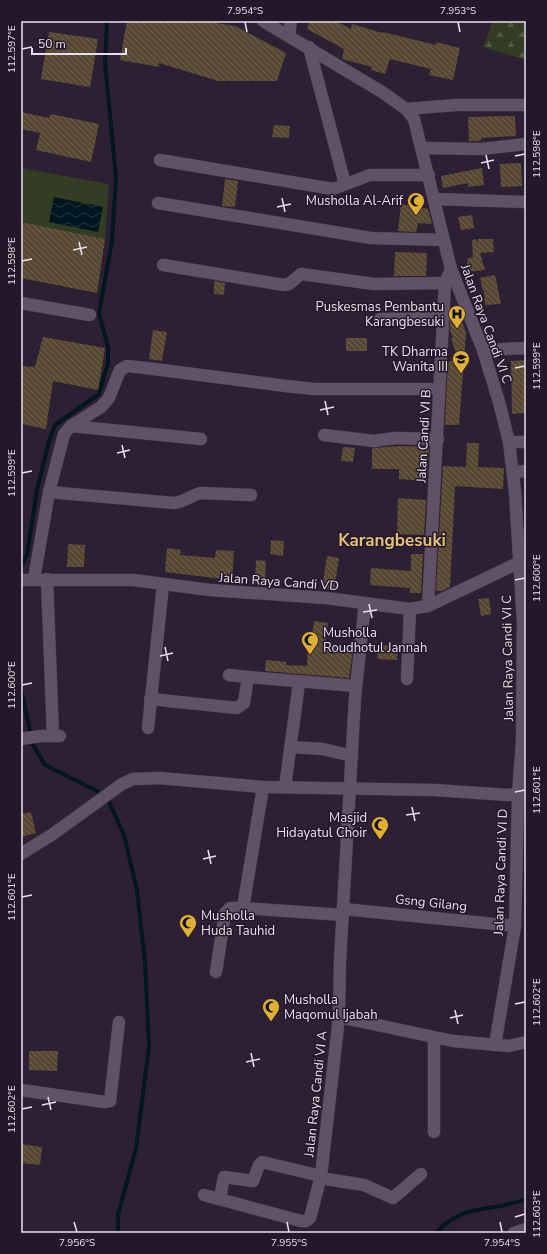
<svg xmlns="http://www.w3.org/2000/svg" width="547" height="1254" viewBox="0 0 547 1254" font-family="'Nunito Sans',sans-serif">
<defs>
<pattern id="forest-firs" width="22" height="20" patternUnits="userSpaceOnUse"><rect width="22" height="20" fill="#323d24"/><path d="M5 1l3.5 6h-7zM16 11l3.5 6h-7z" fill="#505944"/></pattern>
<pattern id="water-waves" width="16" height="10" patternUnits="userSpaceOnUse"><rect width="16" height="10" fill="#001620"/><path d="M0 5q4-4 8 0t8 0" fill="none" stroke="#253841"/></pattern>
<pattern id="building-back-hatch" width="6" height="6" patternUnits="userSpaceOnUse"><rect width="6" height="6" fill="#574832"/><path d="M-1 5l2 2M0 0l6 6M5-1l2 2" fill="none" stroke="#6f6250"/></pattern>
</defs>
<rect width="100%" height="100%" fill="#2e2034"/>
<polygon fill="url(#forest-firs)" points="493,21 526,21 526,60 483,47"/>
<polygon fill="#323d24" points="21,168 109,184 105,239 21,222 22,200"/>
<polygon fill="url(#water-waves)" points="54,197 103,207 98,232 49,222"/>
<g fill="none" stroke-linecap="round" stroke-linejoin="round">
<g stroke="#001620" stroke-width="4">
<polyline points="21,566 27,555 37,490 49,441 55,425 99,394 108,363 108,347 99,313 112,241 116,177 105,63 107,21"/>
<polyline points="21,689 33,745 45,765 101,793 109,802 124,835 137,890 145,962 149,1047 136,1148 118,1215 118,1233"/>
<path d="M436 1233C464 1202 491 1213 526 1199"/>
</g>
</g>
<g fill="url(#building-back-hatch)">
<polygon points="127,21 204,21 235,26 286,53 277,81 218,81 159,63 159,67 120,60"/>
<polygon points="310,21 335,21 351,29 352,24 382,33 383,32 436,45 436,42 460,48 453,80 429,75 431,69 390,59 385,74 371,70 372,67 342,59 344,49 307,29"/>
<polygon points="49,32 98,39 90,87 41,79"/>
<polygon points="21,112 49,118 51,114 99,124 91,162 36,150 40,133 21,129"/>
<polygon points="515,116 516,136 481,138 481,141 469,141 468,117"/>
<polygon points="274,125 290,126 289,138 272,137"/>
<polygon points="521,163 522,186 501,187 500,164"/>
<polygon points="482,168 484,185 468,187 468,183 443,188 441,176"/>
<polygon points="225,179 238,181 235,207 222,206"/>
<polygon points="401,204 428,209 432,224 418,223 416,232 398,231"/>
<polygon points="472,215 474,228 461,230 458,217"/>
<polygon points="21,222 105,239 97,293 21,278"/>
<polygon points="476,239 477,244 478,239 493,239 494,252 480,253 485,270 466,272 468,258 473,258 472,240"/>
<polygon points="395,252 427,253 426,276 394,276"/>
<polygon points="495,275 501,304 485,305 484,290 483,291 480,278"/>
<polygon points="214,281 225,283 224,295 214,294"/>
<polygon points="460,316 466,333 459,425 445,425 448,362 458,359 451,338 453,338 450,329 450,322 451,319"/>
<polygon points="153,330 167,332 162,361 149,359"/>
<polygon points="43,337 105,348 98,390 53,381 46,429 21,424 21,366 35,367"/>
<rect x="346" y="338" width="21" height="13"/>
<polygon points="526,360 526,413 512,414 511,361"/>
<polygon points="467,443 479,443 478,467 504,468 503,489 455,486 450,587 442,591 436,591 443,466 466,467"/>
<polygon points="401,446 429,447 427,481 399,479 399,469 372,469 372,448"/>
<polygon points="343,447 355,448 353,462 341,461"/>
<polygon points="398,498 426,500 424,535 397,534"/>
<polygon points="271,540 284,541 283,556 270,554"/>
<polygon points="68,544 85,545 84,567 67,567"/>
<polygon points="167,548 181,550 180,555 215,558 216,550 234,551 232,580 165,572"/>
<polygon points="411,554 423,554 421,593 410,593 410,588 370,585 371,568 411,571"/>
<polygon points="327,556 339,558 334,590 322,588"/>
<polygon points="256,560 266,561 265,584 255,583"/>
<polygon points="489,598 491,614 481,616 478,599"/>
<polygon points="314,621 328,623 325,646 353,649 349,678 265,671 266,660 286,662 286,665 307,666 308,644 311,645"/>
<polygon points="378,645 398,646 397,660 377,659"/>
<polygon points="31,812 36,833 21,837 21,814"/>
<polygon points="29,1051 58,1051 57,1071 29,1070"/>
<polygon points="21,1144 42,1147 40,1165 21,1163"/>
</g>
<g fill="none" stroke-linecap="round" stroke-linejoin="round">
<defs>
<g id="minor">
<polyline points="263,21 382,92 406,109 414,119 451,269 483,350 499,402 509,442 515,492 523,623 522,741 518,794 515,926 495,1045"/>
<polyline points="289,35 291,21"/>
<polyline points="309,47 345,184"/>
<polyline points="406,109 456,105 526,105"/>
<polyline points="422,148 482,149 526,144"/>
<polyline points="160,160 333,189 370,175 429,175"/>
<polyline points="434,199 526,202"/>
<polyline points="158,203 371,238 443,240"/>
<polyline points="163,265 284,285 289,284 301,274 374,284 445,283"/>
<polyline points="21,303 90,315"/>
<polyline points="380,319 444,318"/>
<polyline points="483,350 526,348"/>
<polyline points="71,426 201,439"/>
<polyline points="324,435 374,441 395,438 438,439"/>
<polyline points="509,442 526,442"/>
<polyline points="513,472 526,471"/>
<path d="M49 492 174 503C185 502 191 495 201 493L251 495"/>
<polyline points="34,579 49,492 64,434 71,426 101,407 109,398 120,370 127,366 146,368 286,386 314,389 431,389"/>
<polyline points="47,579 53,736"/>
<polyline points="21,580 133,580 210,590 326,598 410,609 428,606 520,562"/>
<polyline points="428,606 445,283 451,269"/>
<polyline points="229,675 248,677"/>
<polyline points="407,679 410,609"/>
<polyline points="150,699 237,708 244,703 248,677 356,686"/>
<polyline points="148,728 163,585"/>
<polyline points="21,739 40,736 60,736"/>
<polyline points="291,747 323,749 352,756"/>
<polyline points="285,787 299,683"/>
<polyline points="21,854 53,834 122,784 133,779 159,778 263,787 434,790 508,795 525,792"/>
<polyline points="243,908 343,915"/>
<polyline points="343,909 515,926"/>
<polyline points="216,972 225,913 230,908 243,908 263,787"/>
<polyline points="339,1017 453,1041 509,1046 526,1042"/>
<polyline points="21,1090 105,1102 110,1101 119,1022"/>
<polyline points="434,1132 434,1038"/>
<polyline points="320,1178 364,1185 393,1198 421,1174"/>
<polyline points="204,1195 301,1221 306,1221 310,1218 321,1176 339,1017 340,961 355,697 365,603"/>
<polyline points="220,1198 224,1177 253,1181 259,1165 262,1162 321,1176"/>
<polyline points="514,1233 526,1229"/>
</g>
</defs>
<use href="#minor" stroke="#493d4d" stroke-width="13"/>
<use href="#minor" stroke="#605167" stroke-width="12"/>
</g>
<path fill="none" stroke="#e9e0ed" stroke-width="1.5" d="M245 22 247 32M458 22 460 32M22 49 32 47M486 155 489 169M515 156 525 154M481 163 494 160M282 198 285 212M277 207 291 204M79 242 82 255M73 250 87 247M22 261 32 259M515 368 525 366M325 401 328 415M320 410 334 407M122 445 125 458M117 453 130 450M22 473 32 471M515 580 525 578M369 604 372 618M363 612 377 610M165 647 168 661M160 656 173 653M22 685 32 683M515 792 525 790M412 807 415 821M406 815 420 813M208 850 211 864M203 859 216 856M22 897 32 895M515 1004 525 1002M455 1010 458 1024M450 1018 463 1015M251 1053 254 1067M246 1062 260 1059M48 1097 51 1110M42 1105 56 1102M22 1109 32 1107M515 1217 525 1214M74 1222 77 1232M287 1222 289 1232M500 1222 502 1232"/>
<defs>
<symbol id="mosque-pin" viewBox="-11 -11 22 30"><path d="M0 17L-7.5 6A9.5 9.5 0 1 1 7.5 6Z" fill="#e0b034" stroke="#241729"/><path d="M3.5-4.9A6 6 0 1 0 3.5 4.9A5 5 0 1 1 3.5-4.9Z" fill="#111"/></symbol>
<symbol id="hospital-pin" viewBox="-11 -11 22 30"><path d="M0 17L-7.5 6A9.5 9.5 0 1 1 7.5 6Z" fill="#e0b034" stroke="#241729"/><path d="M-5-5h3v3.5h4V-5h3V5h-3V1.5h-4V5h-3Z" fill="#111"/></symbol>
<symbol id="school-pin" viewBox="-11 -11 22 30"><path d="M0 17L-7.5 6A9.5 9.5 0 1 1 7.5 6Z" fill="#e0b034" stroke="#241729"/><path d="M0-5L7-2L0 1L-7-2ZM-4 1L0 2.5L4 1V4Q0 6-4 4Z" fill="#111"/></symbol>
</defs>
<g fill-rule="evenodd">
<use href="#mosque-pin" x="406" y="191" width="20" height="27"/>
<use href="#hospital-pin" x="447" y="304" width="20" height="27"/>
<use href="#school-pin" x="451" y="349" width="20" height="27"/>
<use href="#mosque-pin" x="300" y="630" width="20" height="27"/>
<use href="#mosque-pin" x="370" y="815" width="20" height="27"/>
<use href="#mosque-pin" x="178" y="913" width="20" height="27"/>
<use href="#mosque-pin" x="261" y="997" width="20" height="27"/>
</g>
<g text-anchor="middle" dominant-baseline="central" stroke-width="3" stroke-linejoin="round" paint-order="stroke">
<g font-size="13" fill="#e9e0ed" stroke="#241729" text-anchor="end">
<text x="403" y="201">Musholla Al-Arif</text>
<text x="444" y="307">Puskesmas Pembantu<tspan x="444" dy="15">Karangbesuki</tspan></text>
<text x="448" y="352">TK Dharma<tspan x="448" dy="15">Wanita III</tspan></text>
<text x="323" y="633" text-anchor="start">Musholla<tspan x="323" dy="15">Roudhotul Jannah</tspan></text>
<text x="367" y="818">Masjid<tspan x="367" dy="15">Hidayatul Choir</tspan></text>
<text x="201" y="916" text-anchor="start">Musholla<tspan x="201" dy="15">Huda Tauhid</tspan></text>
<text x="284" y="1000" text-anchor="start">Musholla<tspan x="284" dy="15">Maqomul Ijabah</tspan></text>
</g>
<g font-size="13" fill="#e9e0ed" stroke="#241729">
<text transform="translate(486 324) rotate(70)">Jalan Raya Candi VI C</text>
<text transform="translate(424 436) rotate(-87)">Jalan Candi VI B</text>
<text transform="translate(279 582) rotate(4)">Jalan Raya Candi VD</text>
<text transform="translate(508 658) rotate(-91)">Jalan Raya Candi VI C</text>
<text transform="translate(501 872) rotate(-88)">Jalan Raya Candi VI D</text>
<text transform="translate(431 903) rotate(6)">Gsng Gilang</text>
<text transform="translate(316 1094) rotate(-84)">Jalan Raya Candi VI A</text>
</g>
<g font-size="17" font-weight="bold" fill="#e3c278" stroke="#241729">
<text x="392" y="540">Karangbesuki</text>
</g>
</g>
<rect width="547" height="1254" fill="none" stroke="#241729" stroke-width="44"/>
<path d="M32 48v6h94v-6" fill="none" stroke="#e9e0ed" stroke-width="2"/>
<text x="38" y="48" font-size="12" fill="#e9e0ed" stroke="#241729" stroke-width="3" paint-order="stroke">50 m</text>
<rect x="22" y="22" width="503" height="1210" fill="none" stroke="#e9e0ed" stroke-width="1.5"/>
<g font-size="10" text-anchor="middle" fill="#e9e0ed">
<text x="245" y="14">7.954°S</text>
<text x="458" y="14">7.953°S</text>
<text transform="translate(11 49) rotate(-90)" y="4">112.597°E</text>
<text transform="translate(536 154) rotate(-90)" y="4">112.598°E</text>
<text transform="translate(11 261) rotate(-90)" y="4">112.598°E</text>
<text transform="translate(536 366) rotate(-90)" y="4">112.599°E</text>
<text transform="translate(11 473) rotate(-90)" y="4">112.599°E</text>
<text transform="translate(536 578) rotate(-90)" y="4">112.600°E</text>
<text transform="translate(11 685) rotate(-90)" y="4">112.600°E</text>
<text transform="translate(536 790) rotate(-90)" y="4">112.601°E</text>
<text transform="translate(11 897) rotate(-90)" y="4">112.601°E</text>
<text transform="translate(536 1002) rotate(-90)" y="4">112.602°E</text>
<text transform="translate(11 1109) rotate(-90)" y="4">112.602°E</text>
<text transform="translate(536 1214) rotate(-90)" y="4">112.603°E</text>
<text x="77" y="1246">7.956°S</text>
<text x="289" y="1246">7.955°S</text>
<text x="502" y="1246">7.954°S</text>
</g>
</svg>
